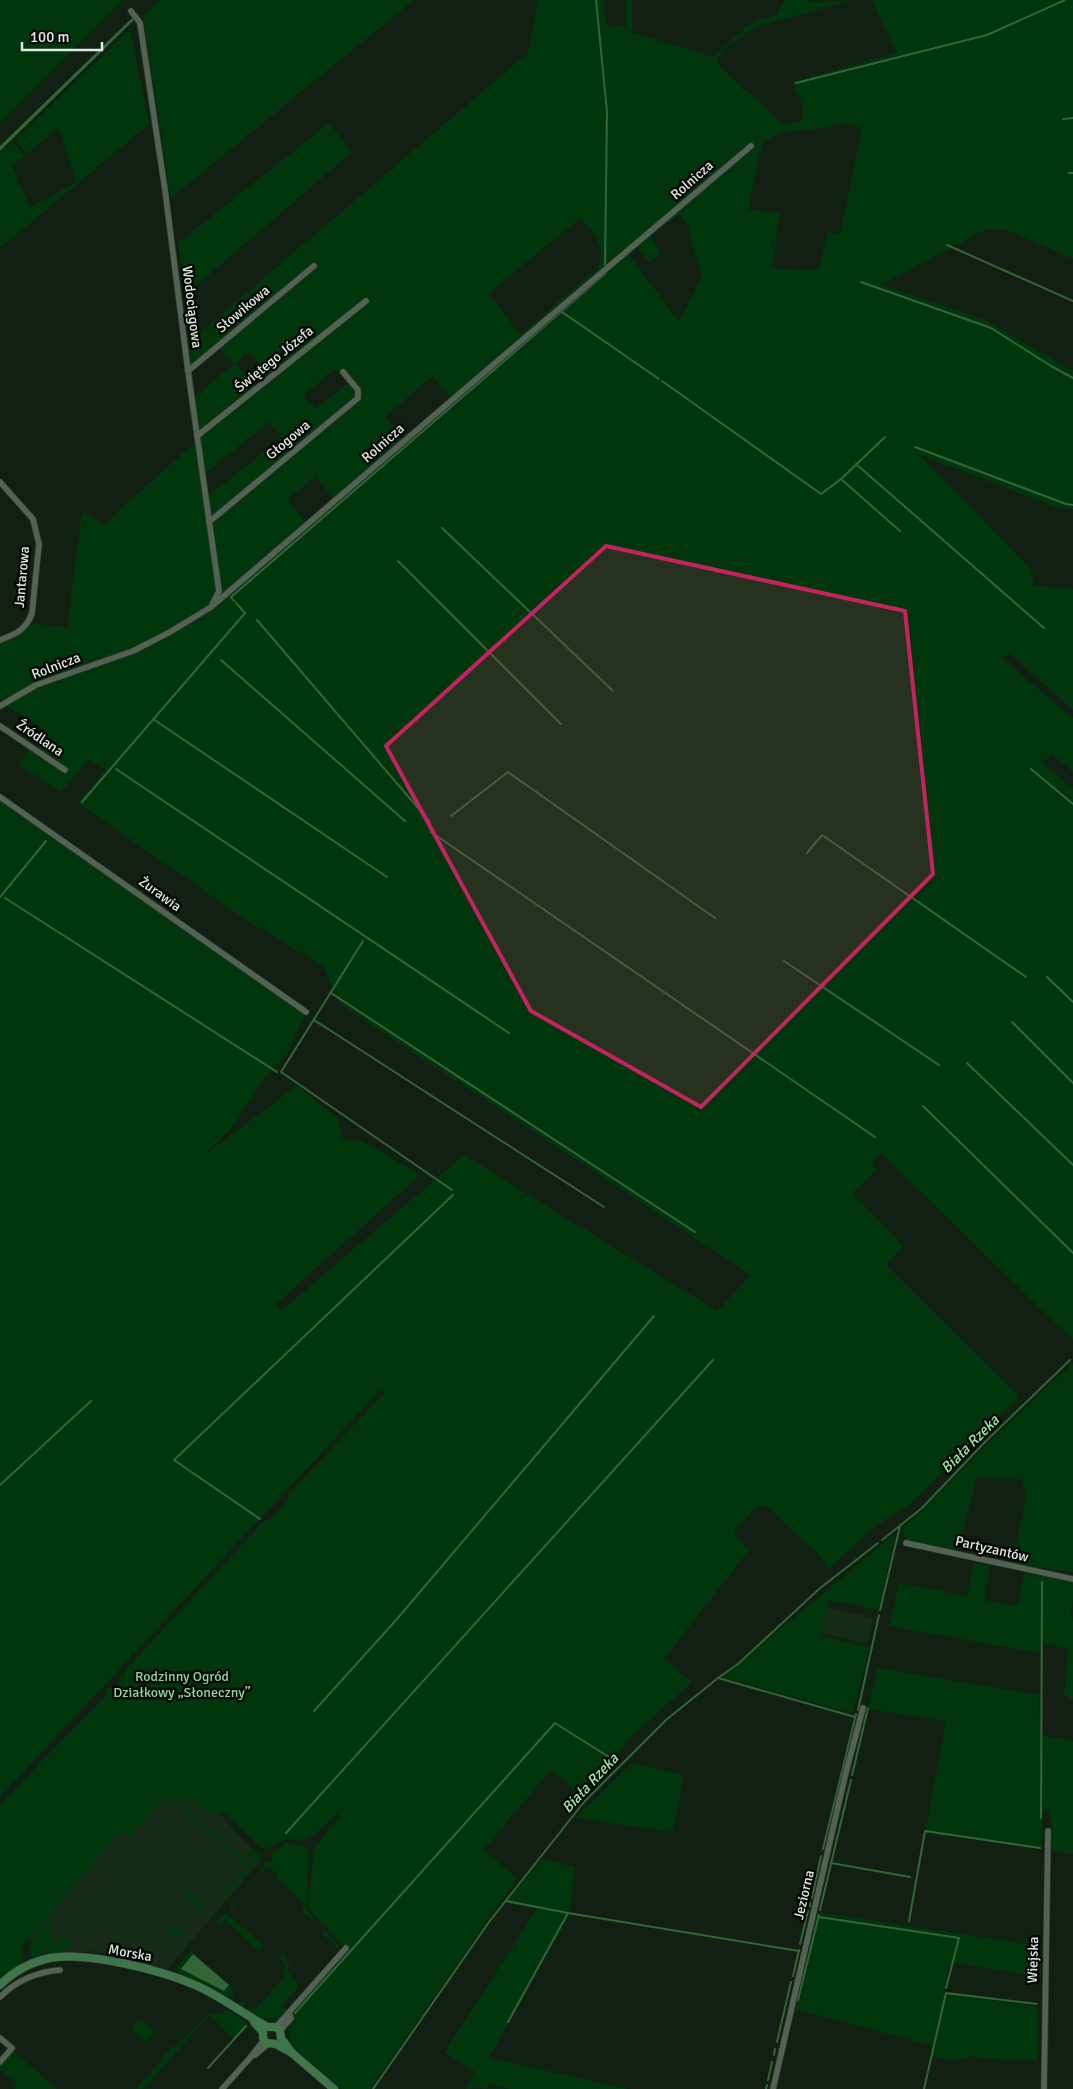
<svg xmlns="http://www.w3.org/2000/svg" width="1073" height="2089" viewBox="0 0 1073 2089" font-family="Signika,sans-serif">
<rect width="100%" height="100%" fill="#122013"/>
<g fill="#162a18">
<polygon points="827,1607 873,1618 867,1644 821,1633"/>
<polygon points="176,1768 262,1859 169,1967 163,1968 91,1951 45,1954 27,1936"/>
</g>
<g fill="#01360d" fill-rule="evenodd">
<polygon points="0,0 123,0 0,123"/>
<polygon points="161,0 414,0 171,198 143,16"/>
<path d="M538 0H603L606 25 626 27V0H632V32L713 57 745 28 756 21 777 15 785 0H808L811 2 852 0 755 27 724 49 716 61C734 85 762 99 780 124L797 123 802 120 803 106 792 82 897 53 871 0H1073V259L1005 229H986L881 285 985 320 1073 371V509L1058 508 918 454 1030 568 1034 586 1073 589V710L1009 653 1003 659 1073 719V772L1052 754 1042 762 1073 789V1340L881 1153 872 1164 877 1169 853 1194 903 1246 886 1265 1020 1397 912 1502 877 1525 828 1569 820 1556 765 1505 756 1507 733 1533 749 1550 664 1659 692 1682 634 1734 582 1796 551 1770 483 1850 517 1878 370 2089H342L289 2043 288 2024 291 2013 347 1949 311 1912 308 1904 314 1848 340 1817 337 1813 316 1833 303 1840C288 1837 279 1840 267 1849L260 1847 225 1813C205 1818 185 1788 167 1803L163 1799 133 1833 136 1836 135 1837 123 1833 117 1836 22 1946 21 1951 24 1961 0 1978V1805C35 1767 72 1732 107 1694L105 1692 110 1687 114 1689 121 1680 119 1677 265 1520H269L289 1499 287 1496 385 1392 381 1389 0 1797V801L306 1012 288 1053 267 1075 233 1126 204 1155 297 1086 337 1117 343 1139 364 1142 420 1175 276 1304 281 1311 464 1155 717 1311 751 1275 339 1003 323 966 245 919 78 803 106 770 89 759 61 792 19 765 31 745 36 748 47 731 0 701V642L26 630 32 623 67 628 82 512 104 524 201 437 195 397 234 364 217 345 191 367 189 342 528 53ZM845 123 862 128 840 234 828 232 819 270 772 269 780 212 748 210 762 142 783 132 823 128ZM679 214 689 227 693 248 702 275 679 322 629 255 637 247 650 263 660 252 651 237ZM581 217C594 235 606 244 599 267L520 335 489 293ZM249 352 274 379 259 391 236 363ZM335 369 348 383 315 409 303 395ZM432 376 457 404 408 445 385 417ZM269 422 282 438 203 500 200 477ZM316 476 336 503 308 526 288 499Z"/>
<polygon points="130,29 149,124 0,248 0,154 12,142 24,156 12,166 30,208 76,182 58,128 26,154 15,140"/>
<polygon points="329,123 352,152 185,295 178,243"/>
<polygon points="1073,1363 1073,1572 1012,1563 1026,1497 1021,1479 975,1478 976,1481 958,1550 908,1540 903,1536 903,1527 921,1512 990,1441"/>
<polygon points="893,1535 895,1536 878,1610 829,1600 821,1633 821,1636 870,1647 852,1713 723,1677"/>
<polygon points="974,1563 990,1566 984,1600 1018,1606 1024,1573 1073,1582 1073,1600 1070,1616 1073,1617 1073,1700 1064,1695 1068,1649 1041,1642 1040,1653 889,1626 899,1583 967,1596"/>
<polygon points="878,1668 1039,1695 1040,1735 1073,1741 1073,1854 1051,1850 1052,1824 1048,1810 1043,1809 1042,1849 925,1833 946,1721 868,1709"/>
<polygon points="632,1763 684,1775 673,1832 576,1818"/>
<polygon points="184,1810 187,1810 240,1855 243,1857 245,1855 245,1861 241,1866 239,1864 241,1860 185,1812 182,1815 180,1813"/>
<polygon points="286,1843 300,1845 309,1850 307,1908 309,1914 339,1946 340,1950 339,1951 334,1944 323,1935 323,1930 301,1910 305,1905 276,1877 278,1875 270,1867 267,1869 265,1867 263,1869 264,1874 260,1872 232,1904 235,1907 231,1909 229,1907 260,1871 266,1861 270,1862 272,1860 272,1854"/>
<polygon points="251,1849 258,1850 257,1852 259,1855 261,1853 263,1857 260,1856 227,1894 230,1896 228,1898 224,1898 223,1894 250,1863 251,1859 249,1851"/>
<polygon points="543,1859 574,1867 570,1913 489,2058 628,2089 510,2089 488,2084 487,2089 473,2087 471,2089 466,2089 475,2071 444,2053 537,1909 505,1903"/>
<path d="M177 1887C186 1895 198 1895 204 1906L176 1938 166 1936 175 1928 182 1929 200 1909 176 1888Z"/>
<polygon points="226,1913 262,1944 263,1947 259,1951 225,1920 220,1925 217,1921"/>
<polygon points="823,1913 1037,1946 1039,1949 1039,1976 950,1962 944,1989 945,1994 946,1993 1038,2007 1038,2060 986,2059 974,2056 957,2061 933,2057 931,2057 933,2046 796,2009 817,1914"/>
<polygon points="52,1917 55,1919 50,1925 51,1930 48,1934 54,1941 42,1955 33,1958 29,1952 31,1942"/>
<polygon points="62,1935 67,1940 74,1941 64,1951 44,1955"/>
<polygon points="191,1951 231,1986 231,1991 233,1991 235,1998 232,1999 207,1985 179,1973 177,1967"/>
<polygon points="283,1954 290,1966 287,1970 298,1985 297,1988 283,2006 287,2012 281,2018 261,2019 240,2004 240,2003 245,2001 246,2002 244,2006 250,2010 253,2007 256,2009 286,1975 283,1972 285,1965 280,1958"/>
<polygon points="227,2009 242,2019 253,2030 247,2026 235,2040 210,2015 143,2089 136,2089 171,2048 177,2045 209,2014 221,2014"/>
<polygon points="139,2020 143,2021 155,2032 146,2042 131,2029"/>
<polygon points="11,2052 15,2053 57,2089 14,2089 17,2084 0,2069 0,2064"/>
</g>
<g fill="#336539">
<polygon points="133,17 135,19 0,151 0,146"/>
<polygon points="193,1954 229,1985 224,1991 181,1969"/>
</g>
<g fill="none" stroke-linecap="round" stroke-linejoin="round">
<g stroke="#336539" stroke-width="2">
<polyline points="596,0 607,112 605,268"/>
<polyline points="796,83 987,35 1065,0"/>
<polyline points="1063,119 1073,118"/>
<polyline points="1069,173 1073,173"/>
<polyline points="947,245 1073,301"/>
<polyline points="861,282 991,328 1051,366 1073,378"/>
<polyline points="562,312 659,379"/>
<polyline points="662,381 821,494 841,479"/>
<polyline points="885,437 841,479 900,531"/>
<polyline points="915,447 1066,504 1073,505"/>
<polyline points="856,464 1044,628"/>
<polyline points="442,528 612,690"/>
<polyline points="398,561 561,724"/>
<polyline points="234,601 231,597 606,273"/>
<polyline points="257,620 430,822"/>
<polyline points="221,660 405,821"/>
<polyline points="153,719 387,877"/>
<polyline points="116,769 509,1033"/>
<polyline points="1031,769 1073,804"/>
<polyline points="82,802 245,613 236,603"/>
<polyline points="451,816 508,772 715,918"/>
<polyline points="431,832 875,1137"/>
<polyline points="807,853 822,835 1026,977"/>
<polyline points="0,897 46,841"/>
<polyline points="5,898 277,1072"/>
<polyline points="363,941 281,1072 452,1190"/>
<polyline points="784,961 939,1065"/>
<polyline points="1047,977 1073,1002"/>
<polyline points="331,993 695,1232"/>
<polyline points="314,1020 604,1207"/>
<polyline points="1012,1022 1073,1083"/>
<polyline points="967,1063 1073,1165"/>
<polyline points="923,1106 1073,1253"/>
<polyline points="0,1485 91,1401"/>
<polyline points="260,1519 174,1460 453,1195"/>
<polyline points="882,1540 922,1508 984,1443 1070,1360"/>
<polyline points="880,1610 900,1526"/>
<polyline points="718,1678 855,1717"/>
<polyline points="858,1710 879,1615"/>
<polyline points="314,1711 397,1619 654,1316"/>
<polyline points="852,1775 868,1708"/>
<polyline points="1041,1818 1042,1582"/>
<polyline points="286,1833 713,1360"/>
<polyline points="823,1849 856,1714"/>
<polyline points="831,1863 910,1877"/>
<polyline points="812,1898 821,1856"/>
<polyline points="506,1901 568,1913 799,1951"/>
<polyline points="810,1906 810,1903"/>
<polyline points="820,1910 851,1780"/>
<polyline points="819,1917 959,1938 946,1988"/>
<polyline points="909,1921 925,1831 1040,1848"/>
<polyline points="800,1944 808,1911"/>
<polyline points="793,1976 799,1950"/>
<polyline points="798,2000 819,1915"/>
<polyline points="295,2013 555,1723 609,1757"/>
<polyline points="508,2022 568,1913"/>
<polyline points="777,2042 791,1982"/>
<polyline points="774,2055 775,2049"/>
<polyline points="208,2068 246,2026"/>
<polyline points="768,2080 772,2062"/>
<polyline points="373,2089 489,1922 584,1802 666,1720 718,1678 738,1664 819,1589 878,1543"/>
<polyline points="766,2089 767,2085"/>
<polyline points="924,2089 946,1993 1037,2004"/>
</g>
<defs>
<g id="street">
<polyline points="131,11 140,23 165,190 188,371 219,591 212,605"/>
<polyline points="188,371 314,266"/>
<polyline points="197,436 366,301"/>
<path d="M0 482 33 519 39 544 32 613C26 630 16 634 0 640"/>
<polyline points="209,522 358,398 358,390 343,372"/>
<polyline points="0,706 36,685 133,651 170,632 211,607 494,364 751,146"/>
<polyline points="0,726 65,770"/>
<polyline points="0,797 306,1012"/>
<polyline points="906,1543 1073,1579"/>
<path d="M0 1997C17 1980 36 1972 60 1970"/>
<polyline points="276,2027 346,1948"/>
<polyline points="280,2031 291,2018 289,2013"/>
<polyline points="0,2038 12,2048 0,2062"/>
<polyline points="255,2055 268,2044"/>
<polyline points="222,2089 249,2059 264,2040"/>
<polyline points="773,2089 846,1772 863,1708"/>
<polyline points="1044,2089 1048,1831"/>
</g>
<g id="secondary">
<path d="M0 1985C14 1971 31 1962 50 1958 86 1951 161 1970 195 1985 221 1996 243 2014 268 2027H276L280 2031 281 2038 292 2053"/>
<polyline points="254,2022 263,2032 263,2038 266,2043 276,2044 292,2053 334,2089"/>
</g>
</defs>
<use href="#street" stroke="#2e372f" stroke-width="7"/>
<use href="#secondary" stroke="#2e372f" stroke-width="9"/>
<use href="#street" stroke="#536353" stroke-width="5.5"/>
<use href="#secondary" stroke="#40744b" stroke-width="8"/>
</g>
<path fill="#c42362" fill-opacity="0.2" stroke="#c42362" stroke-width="4" stroke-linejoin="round" d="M606 546 905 611 933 874 701 1107 531 1011 386 746Z"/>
<g text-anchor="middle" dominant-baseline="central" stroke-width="5" stroke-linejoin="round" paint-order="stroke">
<g font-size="14" fill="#e1ebe1" stroke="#040804">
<text transform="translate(692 180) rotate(-41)">Rolnicza</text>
<text transform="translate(192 307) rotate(83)">Wodociągowa</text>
<text transform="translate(243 309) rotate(-40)">Słowikowa</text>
<text transform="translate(274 359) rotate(-39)">Świętego Józefa</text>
<text transform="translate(288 440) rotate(-40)">Głogowa</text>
<text transform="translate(383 443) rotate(-41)">Rolnicza</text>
<text transform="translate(22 577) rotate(-85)">Jantarowa</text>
<text transform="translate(56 666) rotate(-21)">Rolnicza</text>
<text transform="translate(40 738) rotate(34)">Źródlana</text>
<text transform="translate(160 894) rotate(36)">Żurawia</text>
<text transform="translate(992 1549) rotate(13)">Partyzantów</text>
<text transform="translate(804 1895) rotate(-77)">Jeziorna</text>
<text transform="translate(130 1953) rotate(10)">Morska</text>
<text transform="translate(1033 1960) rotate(-88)">Wiejska</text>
</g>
<g font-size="14" fill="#90da97" stroke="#040804">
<text x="182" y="1676">Rodzinny Ogród<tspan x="182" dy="16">Działkowy „Słoneczny”</tspan></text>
</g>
<g font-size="15" font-style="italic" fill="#a1eba7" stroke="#040804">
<text transform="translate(970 1444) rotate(-45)">Biała Rzeka</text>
<text transform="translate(590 1783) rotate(-47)">Biała Rzeka</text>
</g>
</g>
<path d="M22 42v8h80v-8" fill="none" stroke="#e1ebe1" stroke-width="2.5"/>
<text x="30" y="42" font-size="15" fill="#e1ebe1" stroke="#040804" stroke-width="4" paint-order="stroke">100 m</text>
</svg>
